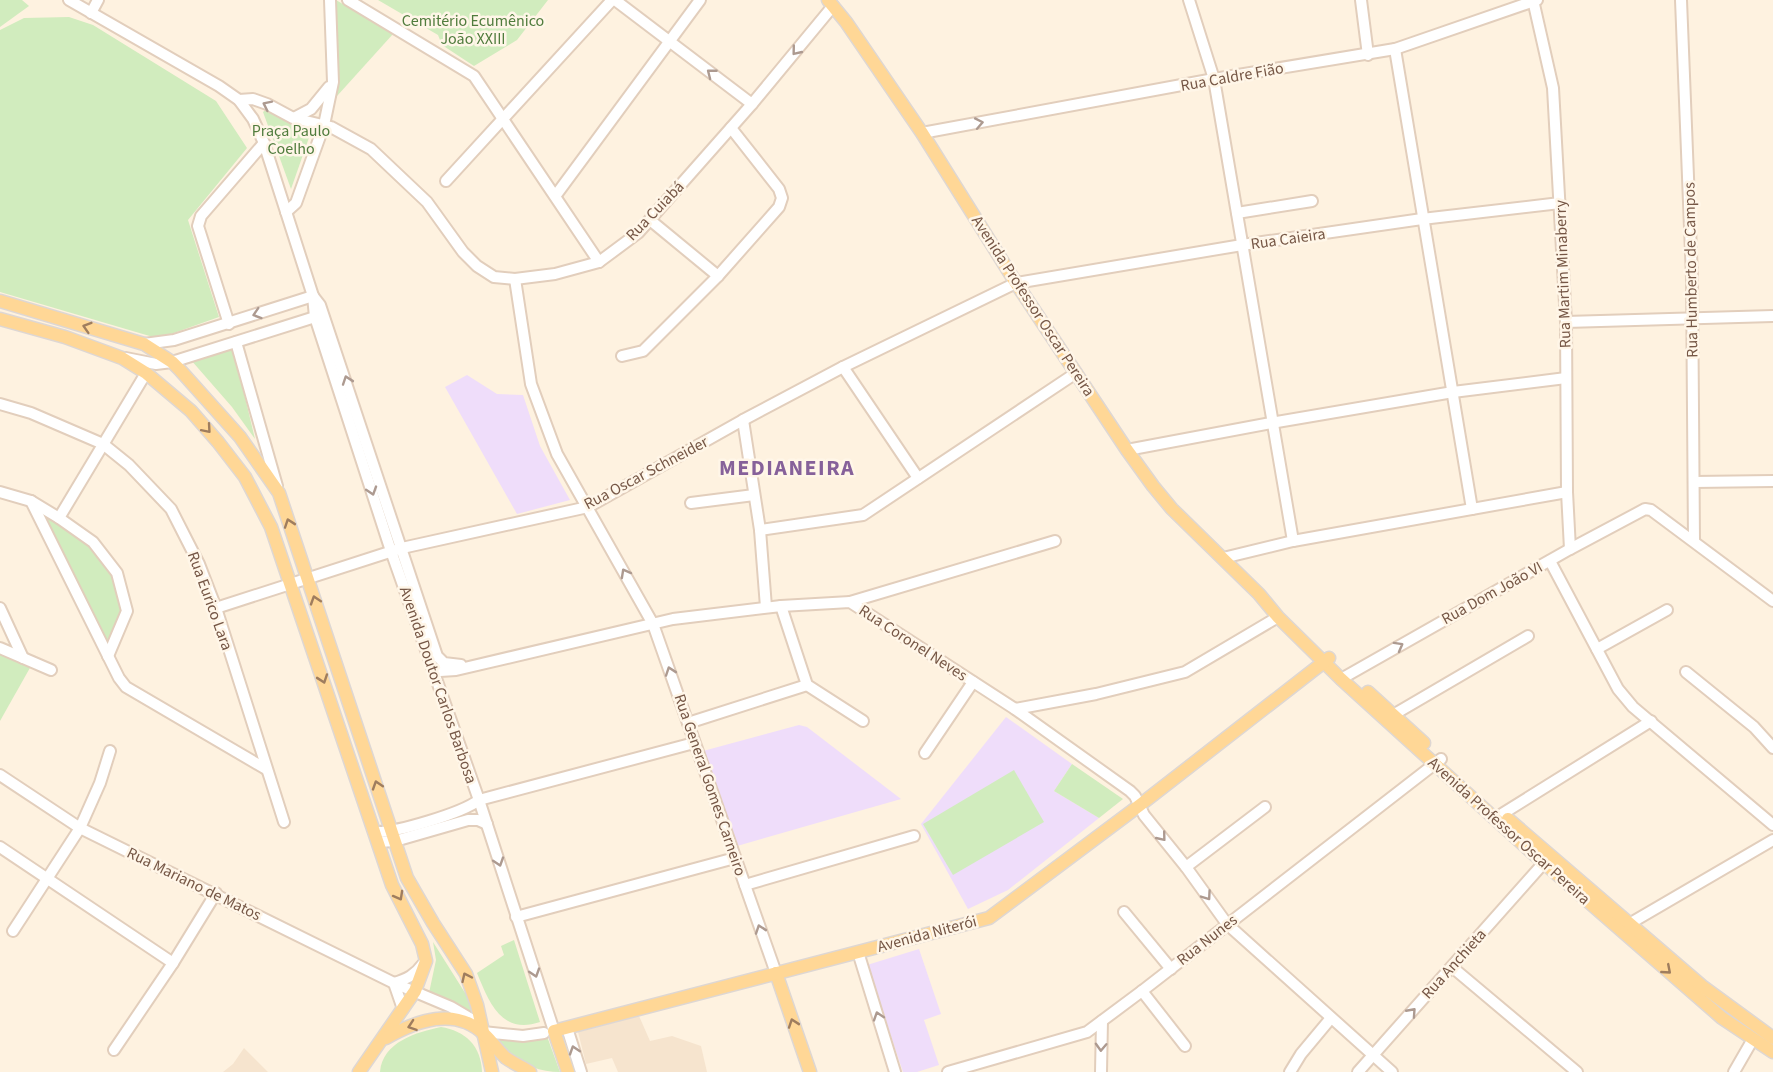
<svg xmlns="http://www.w3.org/2000/svg" width="1773" height="1072" viewBox="0 0 1773 1072" font-family="'Source Sans 3',sans-serif">
<rect width="100%" height="100%" fill="#fef2e0"/>
<g fill="#f6e4ce">
<polygon points="639,1016 650,1041 672,1036 701,1046 707,1072 618,1072 612,1058 586,1064 578,1032"/>
<polygon points="244,1048 268,1072 223,1072 233,1064"/>
</g>
<g fill="#efddfa">
<polygon points="467,375 497,394 523,395 540,446 570,500 517,514 445,387"/>
<polygon points="1006,717 1072,764 1054,791 1099,818 1008,890 968,909 921,824"/>
<polygon points="799,725 807,727 901,799 737,846 703,751"/>
<polygon points="919,949 941,1014 924,1020 939,1065 917,1072 903,1072 867,965"/>
</g>
<g fill="#d1ecbe">
<polygon points="0,0 22,0 29,6 0,27"/>
<polygon points="336,0 393,34 337,96"/>
<polygon points="378,0 548,0 517,40 474,66 442,45 438,35"/>
<polygon points="69,17 93,25 216,101 247,148 188,220 219,317 171,334 153,337 0,292 0,30 24,18"/>
<polygon points="267,109 311,132 291,189 263,112"/>
<polygon points="233,347 255,439 232,407 191,360"/>
<polygon points="42,513 89,545 113,578 122,611 108,642"/>
<polygon points="0,653 31,666 0,721"/>
<polygon points="1072,764 1123,799 1099,818 1054,791"/>
<polygon points="1014,770 1044,822 953,875 923,824"/>
<path d="M514 940 540 1022C501 1035 489 1002 477 973L504 955 501 946Z"/>
<polygon points="433,942 467,996 473,1014 429,993 436,960"/>
<path d="M441 1027C465 1031 481 1045 482 1072H380C382 1042 417 1032 441 1027Z"/>
<path d="M495 1035 523 1039H548L560 1072C534 1072 511 1059 494 1040Z"/>
</g>
<g fill="none" stroke-linecap="round" stroke-linejoin="round">
<defs>
<g id="minor">
<polyline points="69,0 219,86 239,100 253,119 264,143 313,296 315,317 391,551 479,800 554,1031"/>
<polyline points="348,0 474,76 599,262"/>
<polyline points="615,0 752,104"/>
<polyline points="1189,0 1214,79 1293,541"/>
<polyline points="1361,0 1368,55"/>
<polyline points="1533,0 1553,88 1566,322 1567,492 1570,549"/>
<polyline points="1681,0 1692,278 1694,541"/>
<polyline points="91,13 98,0"/>
<polyline points="1395,49 1472,509"/>
<polyline points="239,100 253,99 267,104 293,118 331,127 371,149 427,202 463,252 477,266 494,277 515,279 555,274 599,262 638,233 752,104 833,6"/>
<polyline points="294,118 311,109 329,87"/>
<polyline points="922,133 1214,79 1395,49 1537,0"/>
<polyline points="446,181 612,0"/>
<polyline points="556,195 700,0"/>
<polyline points="286,212 296,203 324,125 333,82 330,0"/>
<polyline points="1237,213 1312,201"/>
<polyline points="650,220 718,276"/>
<polyline points="515,279 531,384 557,454 653,624 776,973"/>
<polyline points="313,296 320,305 437,656 444,663 461,665"/>
<polyline points="1566,322 1773,316"/>
<polyline points="229,324 198,226 201,216 264,143"/>
<polyline points="236,342 277,486"/>
<polyline points="144,344 174,340 313,296"/>
<polyline points="622,356 643,351 718,276 779,207 782,198 779,189 731,128"/>
<polyline points="126,358 156,364 172,362 315,317"/>
<polyline points="843,367 918,478"/>
<polyline points="0,404 31,413 103,444 129,465 171,509 199,564 216,608 284,822"/>
<polyline points="743,420 760,530 766,607"/>
<polyline points="1127,450 1271,423 1453,392 1566,378"/>
<polyline points="1694,482 1773,481"/>
<polyline points="0,492 31,501 59,518 93,542 117,573 127,611 108,656"/>
<polyline points="31,501 119,678 126,687 266,769"/>
<polyline points="691,503 754,495"/>
<polyline points="59,518 146,373"/>
<polyline points="760,530 863,515 1076,373"/>
<polyline points="1223,558 1293,541 1567,492"/>
<polyline points="1550,561 1618,689 1633,707 1773,825"/>
<polyline points="850,602 1055,541"/>
<polyline points="781,606 807,685 863,721"/>
<polyline points="0,608 23,658"/>
<polyline points="216,608 402,548 588,507 743,420 843,367 1016,283 1242,245 1422,219 1560,203"/>
<polyline points="0,648 51,670"/>
<polyline points="1597,649 1667,610"/>
<polyline points="432,667 440,671 456,670 673,619 781,606 850,602 1015,709 1130,791 1135,796 1144,815 1186,867 1227,924 1392,1072"/>
<polyline points="1686,672 1754,727 1773,748"/>
<polyline points="1341,679 1570,549 1645,509 1651,510 1773,601"/>
<polyline points="1015,709 1096,694 1185,672 1278,617"/>
<polyline points="1393,715 1528,636"/>
<polyline points="688,723 807,685"/>
<polyline points="925,753 973,682"/>
<polyline points="0,775 80,828 394,983 451,1007 473,1020 483,1032 523,1036 544,1033"/>
<polyline points="1502,814 1651,721"/>
<path d="M375 832C396 833 462 813 479 800L694 743"/>
<polyline points="378,842 395,841 468,820 478,820 487,824"/>
<polyline points="0,847 173,963"/>
<polyline points="1186,867 1265,807"/>
<polyline points="745,885 914,836"/>
<polyline points="1124,912 1171,969"/>
<polyline points="516,917 735,858"/>
<polyline points="1629,924 1773,840"/>
<polyline points="13,931 80,828 100,783 110,751"/>
<polyline points="858,952 895,1072"/>
<polyline points="1452,967 1577,1072"/>
<path d="M394 983C407 979 415 975 423 964"/>
<polyline points="394,983 403,1009"/>
<polyline points="1142,991 1185,1046"/>
<polyline points="567,1028 581,1072"/>
<polyline points="114,1050 173,963 216,893"/>
<polyline points="948,1072 1087,1032 1142,991 1441,759"/>
<polyline points="1101,1072 1102,1021"/>
<polyline points="1290,1072 1301,1054 1331,1018"/>
<polyline points="1358,1072 1549,857"/>
<polyline points="1734,1072 1753,1039"/>
</g>
<g id="major">
<polyline points="828,0 846,22 922,133 1016,283 1127,450 1153,486 1172,509 1259,594 1278,617 1341,679 1536,856 1722,1018 1773,1052"/>
<polyline points="0,301 144,344 172,362 180,370 240,437 279,493 407,878 433,923 466,974 477,1005 492,1072"/>
<polyline points="0,319 65,337 122,358 146,373 191,411 218,442 245,477 271,527 392,885 422,944 426,961 415,991 359,1072"/>
<polyline points="1368,692 1424,743"/>
<polyline points="1508,819 1702,986 1773,1038"/>
<polyline points="776,973 810,1072"/>
<path d="M386 1038C416 1021 455 1006 484 1034 492 1041 498 1051 506 1058 513 1063 522 1067 530 1072"/>
<polyline points="568,1072 554,1031 989,918 1140,805 1329,658"/>
</g>
</defs>
<use href="#minor" stroke="#e2cebc" stroke-width="14"/>
<use href="#major" stroke="#ded7d3" stroke-width="15"/>
<use href="#minor" stroke="#fff" stroke-width="10"/>
<use href="#major" stroke="#ffd796" stroke-width="12"/>
</g>
<defs><path id="oneway-chevron" d="M-2-3.5L2.5 0L-2 3.5" fill="none" stroke-width="1.6" stroke-linecap="round" stroke-linejoin="round" transform="scale(1.5)"/></defs>
<g stroke="#ad9a90">
<use href="#oneway-chevron" transform="translate(796 51) rotate(129)"/>
<use href="#oneway-chevron" transform="translate(711 73) rotate(-142)"/>
<use href="#oneway-chevron" transform="translate(267 105) rotate(-154)"/>
<use href="#oneway-chevron" transform="translate(979 123) rotate(-11)"/>
<use href="#oneway-chevron" transform="translate(257 314) rotate(162)"/>
<use href="#oneway-chevron" transform="translate(347 380) rotate(-109)"/>
<use href="#oneway-chevron" transform="translate(372 491) rotate(72)"/>
<use href="#oneway-chevron" transform="translate(625 573) rotate(-119)"/>
<use href="#oneway-chevron" transform="translate(1399 646) rotate(-29)"/>
<use href="#oneway-chevron" transform="translate(670 671) rotate(-109)"/>
<use href="#oneway-chevron" transform="translate(1162 837) rotate(51)"/>
<use href="#oneway-chevron" transform="translate(499 862) rotate(72)"/>
<use href="#oneway-chevron" transform="translate(1207 896) rotate(55)"/>
<use href="#oneway-chevron" transform="translate(760 929) rotate(-109)"/>
<use href="#oneway-chevron" transform="translate(535 973) rotate(72)"/>
<use href="#oneway-chevron" transform="translate(1412 1012) rotate(-48)"/>
<use href="#oneway-chevron" transform="translate(878 1016) rotate(-108)"/>
<use href="#oneway-chevron" transform="translate(1101 1047) rotate(92)"/>
<use href="#oneway-chevron" transform="translate(574 1050) rotate(-108)"/>
</g>
<g stroke="#9f7d5e">
<use href="#oneway-chevron" transform="translate(87 327) rotate(-163)"/>
<use href="#oneway-chevron" transform="translate(207 429) rotate(49)"/>
<use href="#oneway-chevron" transform="translate(289 523) rotate(-109)"/>
<use href="#oneway-chevron" transform="translate(315 600) rotate(-108)"/>
<use href="#oneway-chevron" transform="translate(323 679) rotate(71)"/>
<use href="#oneway-chevron" transform="translate(377 785) rotate(-108)"/>
<use href="#oneway-chevron" transform="translate(399 896) rotate(61)"/>
<use href="#oneway-chevron" transform="translate(1667 970) rotate(41)"/>
<use href="#oneway-chevron" transform="translate(466 977) rotate(-115)"/>
<use href="#oneway-chevron" transform="translate(793 1023) rotate(-109)"/>
<use href="#oneway-chevron" transform="translate(412 1026) rotate(161)"/>
</g>
<g text-anchor="middle" dominant-baseline="central" stroke-width="5" stroke-linejoin="round" paint-order="stroke">
<g font-size="16" fill="#507c3d" stroke="#fff6e8">
<text x="473" y="21">Cemitério Ecumênico<tspan x="473" dy="18">João XXIII</tspan></text>
<text x="291" y="131">Praça Paulo<tspan x="291" dy="18">Coelho</tspan></text>
</g>
<g font-size="16" fill="#765746" stroke="#fff6e8">
<text transform="translate(1232 77) rotate(-10)">Rua Caldre Fião</text>
<text transform="translate(655 211) rotate(-46)">Rua Cuiabá</text>
<text transform="translate(1288 239) rotate(-8)">Rua Caieira</text>
<text transform="translate(1691 270) rotate(-91)">Rua Humberto de Campos</text>
<text transform="translate(1563 274) rotate(-92)">Rua Martim Minaberry</text>
<text transform="translate(1033 306) rotate(57)">Avenida Professor Oscar Pereira</text>
<text transform="translate(646 473) rotate(-28)">Rua Oscar Schneider</text>
<text transform="translate(1492 593) rotate(-29)">Rua Dom João VI</text>
<text transform="translate(210 601) rotate(70)">Rua Eurico Lara</text>
<text transform="translate(913 643) rotate(33)">Rua Coronel Neves</text>
<text transform="translate(438 685) rotate(71)">Avenida Doutor Carlos Barbosa</text>
<text transform="translate(710 785) rotate(71)">Rua General Gomes Carneiro</text>
<text transform="translate(1509 831) rotate(42)">Avenida Professor Oscar Pereira</text>
<text transform="translate(194 884) rotate(26)">Rua Mariano de Matos</text>
<text transform="translate(927 934) rotate(-15)">Avenida Niterói</text>
<text transform="translate(1207 940) rotate(-38)">Rua Nunes</text>
<text transform="translate(1454 964) rotate(-48)">Rua Anchieta</text>
</g>
<g font-size="22" font-weight="bold" letter-spacing="1.5" fill="#86619a" stroke="#fff6e8">
<text x="787" y="468">MEDIANEIRA</text>
</g>
</g>
</svg>
